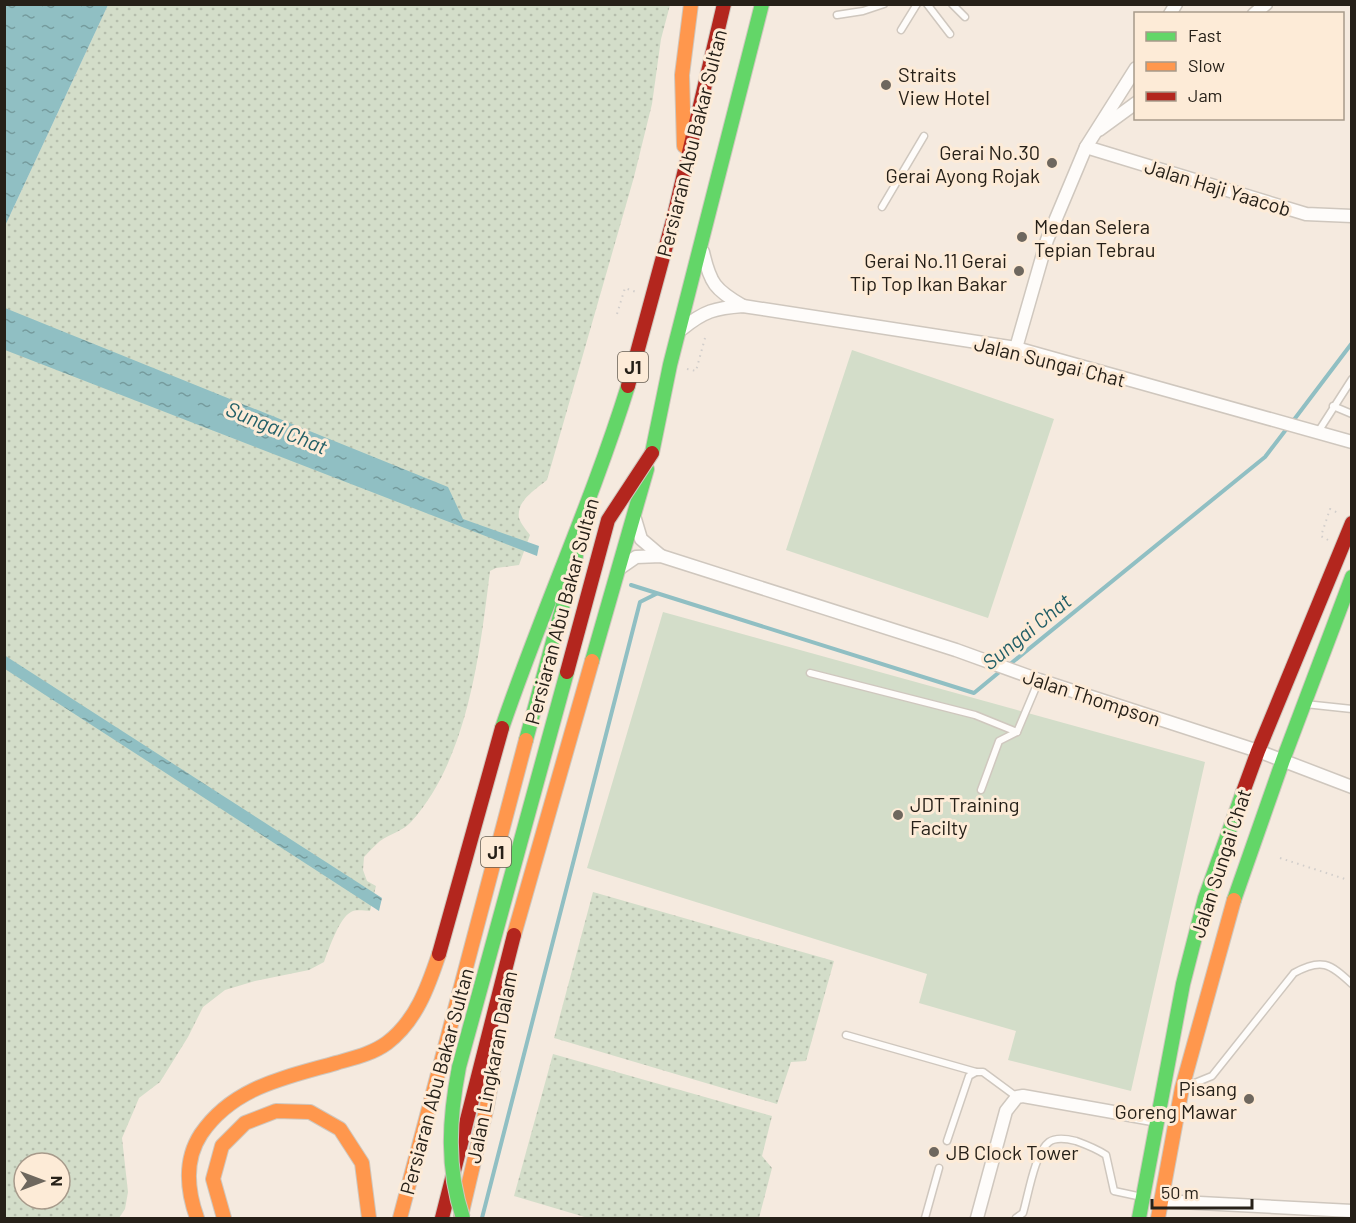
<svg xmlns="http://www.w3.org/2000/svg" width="1356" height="1223" viewBox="0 0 1356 1223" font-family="Barlow,sans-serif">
<defs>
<pattern id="grass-dots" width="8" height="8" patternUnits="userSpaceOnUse" patternTransform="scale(1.5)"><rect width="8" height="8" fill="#d3ddc9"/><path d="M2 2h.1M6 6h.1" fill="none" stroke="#b5bdac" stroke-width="1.8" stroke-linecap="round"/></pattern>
<pattern id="water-ripples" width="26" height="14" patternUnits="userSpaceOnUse" patternTransform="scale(1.5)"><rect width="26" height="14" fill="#90bfc3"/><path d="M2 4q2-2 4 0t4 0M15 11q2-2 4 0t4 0" fill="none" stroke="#759b9d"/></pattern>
</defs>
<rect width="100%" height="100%" fill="#f5eadf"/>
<g fill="url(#grass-dots)" fill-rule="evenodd">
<path d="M108 5H670L661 39 652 104 634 177 547 480C536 489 516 501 519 518 521 524 527 531 530 535L519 565 496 568 490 571C480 652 468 759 411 822 403 831 390 834 380 841 374 846 369 852 364 857L363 870 367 881 376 886 370 911C364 911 357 909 351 912 339 918 329 949 324 962L309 970 255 981 225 990 203 1007 188 1037 160 1082 139 1098 134 1110 122 1138 128 1192 125 1209 119 1218H5V226ZM24 1163H60V1199H24Z"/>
<polygon points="593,892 834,961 806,1061 791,1062 777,1104 554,1038"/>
<polygon points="553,1054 772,1116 762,1156 772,1168 759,1218 588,1218 514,1196"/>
</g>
<g fill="#d3ddc9">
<polygon points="852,350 1054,419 988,618 786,550"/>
<polygon points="663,612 1205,762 1131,1091 1008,1060 1016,1031 919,1003 927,974 587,868"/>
</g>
<g fill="url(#water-ripples)">
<polygon points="5,4 108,5 5,226 4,5"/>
<polygon points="5,308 448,487 463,519 539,546 537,556 5,350"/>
<polygon points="4,655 382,898 379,911 5,669"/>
</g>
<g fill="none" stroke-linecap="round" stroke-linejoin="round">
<g stroke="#90bfc3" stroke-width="4">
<polyline points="1293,421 1352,343"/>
<polyline points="631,585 974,693 1003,669"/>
<polyline points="1009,665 1265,457 1288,427"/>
<polyline points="482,1218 640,602 656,594"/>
</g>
<defs>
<g id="lane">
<polyline points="927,4 950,34"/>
<polyline points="952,4 965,17"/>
<polyline points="837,15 863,11 884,4"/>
<polyline points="901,30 917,4"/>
<polyline points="882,207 924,136"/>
<polyline points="1333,406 1352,414"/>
<polyline points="1318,432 1352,379"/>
<polyline points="810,673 975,715 1017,732"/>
<polyline points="1305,704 1352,709"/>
<polyline points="981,790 999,741 1017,732 1039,680"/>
<polyline points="846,1035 976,1072"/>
<path d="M1185 1087 1212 1076 1294 973C1321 958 1330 963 1352 984"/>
<polyline points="947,1141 969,1076 976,1072 983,1072 1017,1097"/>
<polyline points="925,1218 939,1168"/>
<path d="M1016 1218 1023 1213C1028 1196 1035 1152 1049 1142 1056 1137 1068 1139 1076 1141 1087 1145 1097 1149 1106 1155L1114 1191 1142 1197"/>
</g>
<g id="street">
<polyline points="1170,14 1176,4"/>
<polyline points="1254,14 1266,4"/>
<polyline points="1099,130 1136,103"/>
<polyline points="1086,147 1306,214 1352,216"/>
<path d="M703 252C710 283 715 290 743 306"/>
<path d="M682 329C704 311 715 308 743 306L1016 348 1352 442"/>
<polyline points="1016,348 1047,240 1086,147 1136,68"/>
<polyline points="635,519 641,539 661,556"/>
<polyline points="620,568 636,557 661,556 956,650 1039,680 1258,751 1352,787"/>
<polyline points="1161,1201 1352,1211"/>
<polyline points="977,1218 1006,1111 1017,1097 1023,1096 1158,1120"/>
</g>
<g id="fast">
<polyline points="652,453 670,365 762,4"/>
<polyline points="592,661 647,469"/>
<path d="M502 728C541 613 592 502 628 386"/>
<polyline points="526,740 576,557"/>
<polyline points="1234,900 1283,760 1352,577"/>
<polyline points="1139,1218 1183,984 1205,898 1243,792"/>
</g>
<g id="slow">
<polyline points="684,146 682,75 691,4"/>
<polyline points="514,935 592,661"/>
<polyline points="461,1216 487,1106 496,1054"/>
<path d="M197 1218C187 1190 184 1160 201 1134 233 1087 284 1078 336 1063 353 1058 372 1054 387 1043 416 1021 428 987 439 954"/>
<polyline points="224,1218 213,1179 222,1146 245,1123 276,1111 310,1112 340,1129 362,1163 369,1218"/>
<polyline points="400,1218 526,740"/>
<polyline points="1158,1218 1182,1088 1234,900"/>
</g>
<g id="jam">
<polyline points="628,386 673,220 724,4"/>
<polyline points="1243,792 1258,751 1352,523"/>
<polyline points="439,954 502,728"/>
<polyline points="442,1218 514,935"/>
</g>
</defs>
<use href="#lane" stroke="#cfc7be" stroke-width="9"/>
<use href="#street" stroke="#cfc7be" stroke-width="15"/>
<use href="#fast" stroke="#cfc7be" stroke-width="16"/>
<use href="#slow" stroke="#cfc7be" stroke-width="16"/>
<use href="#jam" stroke="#cfc7be" stroke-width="16"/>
<g stroke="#d2cecb" stroke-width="2" stroke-dasharray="1.5 4.5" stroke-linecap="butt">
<polyline points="617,314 625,288 636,292"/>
<polyline points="687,369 696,371 705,338"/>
<polyline points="1328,540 1321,536 1330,509 1340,514"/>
<polyline points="1280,858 1345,879"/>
</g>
<use href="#lane" stroke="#fefcfa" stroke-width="6"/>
<use href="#street" stroke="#fefcfa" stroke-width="12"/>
<use href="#fast" stroke="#63d668" stroke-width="14"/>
<use href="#slow" stroke="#ff974d" stroke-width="14"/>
<use href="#jam" stroke="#b3261e" stroke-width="14"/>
<defs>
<path id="fast-bridge" d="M463 1218C446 1167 449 1119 459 1067L567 672"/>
<polyline id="jam-bridge" points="567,672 608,520 652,453"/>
</defs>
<use href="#fast-bridge" stroke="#cfc7be" stroke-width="16" stroke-linecap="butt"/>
<use href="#jam-bridge" stroke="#cfc7be" stroke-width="16" stroke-linecap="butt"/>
<use href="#fast-bridge" stroke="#63d668" stroke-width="14"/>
<use href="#jam-bridge" stroke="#b3261e" stroke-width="14"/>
</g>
<g fill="#6e675e" stroke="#fdebd7" stroke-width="2">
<circle cx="886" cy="85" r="6"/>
<circle cx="1052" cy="163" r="6"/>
<circle cx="1022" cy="237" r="6"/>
<circle cx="1019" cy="271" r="6"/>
<circle cx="898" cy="815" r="6"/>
<circle cx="1249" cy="1099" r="6"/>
<circle cx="934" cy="1152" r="6"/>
</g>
<g text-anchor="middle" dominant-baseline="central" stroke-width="6" stroke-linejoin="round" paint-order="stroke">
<g fill="#fdebd7" stroke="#665d51" stroke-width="1.5">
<rect x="618" y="352" width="30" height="30" rx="4.5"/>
<rect x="481" y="837" width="30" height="30" rx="4.5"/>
</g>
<g font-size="18" font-weight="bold" fill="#262018">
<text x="633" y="367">J1</text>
<text x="496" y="852">J1</text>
</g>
<g font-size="20" fill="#262018" stroke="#fdebd7" text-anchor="start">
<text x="898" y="74">Straits<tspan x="898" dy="23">View Hotel</tspan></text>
<text x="1040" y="152" text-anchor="end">Gerai No.30<tspan x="1040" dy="23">Gerai Ayong Rojak</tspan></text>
<text x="1034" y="226">Medan Selera<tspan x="1034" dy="23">Tepian Tebrau</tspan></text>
<text x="1007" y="260" text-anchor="end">Gerai No.11 Gerai<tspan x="1007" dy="23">Tip Top Ikan Bakar</tspan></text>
<text x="910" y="804">JDT Training<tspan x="910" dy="23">Facilty</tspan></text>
<text x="1237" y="1088" text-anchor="end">Pisang<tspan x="1237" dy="23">Goreng Mawar</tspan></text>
<text x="946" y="1152">JB Clock Tower</text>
</g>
<g font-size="20" fill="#262018" stroke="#fdebd7">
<text transform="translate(691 143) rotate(-76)">Persiaran Abu Bakar Sultan</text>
<text transform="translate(1218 187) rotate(17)">Jalan Haji Yaacob</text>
<text transform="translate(1050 361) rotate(14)">Jalan Sungai Chat</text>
<text transform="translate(561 611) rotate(-75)">Persiaran Abu Bakar Sultan</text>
<text transform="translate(1092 697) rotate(18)">Jalan Thompson</text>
<text transform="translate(1220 863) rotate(-72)">Jalan Sungai Chat</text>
<text transform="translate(491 1067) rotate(-79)">Jalan Lingkaran Dalam</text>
<text transform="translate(436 1081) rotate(-75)">Persiaran Abu Bakar Sultan</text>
</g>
<g font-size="21" font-style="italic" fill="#225f67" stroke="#fdebd7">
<text transform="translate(277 427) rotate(22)">Sungai Chat</text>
<text transform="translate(1026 631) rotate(-39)">Sungai Chat</text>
</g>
</g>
<rect width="1356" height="1223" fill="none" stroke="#262018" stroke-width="12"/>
<rect x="1134" y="12" width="210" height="108" fill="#fdebd7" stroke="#a79a8b" stroke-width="1.5"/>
<rect x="1146" y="32" width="30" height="9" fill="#63d668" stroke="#a79a8b" stroke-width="1.5"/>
<text x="1188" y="42" font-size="18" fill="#262018">Fast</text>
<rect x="1146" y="62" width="30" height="9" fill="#ff974d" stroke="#a79a8b" stroke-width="1.5"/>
<text x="1188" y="72" font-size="18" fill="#262018">Slow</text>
<rect x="1146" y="92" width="30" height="9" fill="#b3261e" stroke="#a79a8b" stroke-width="1.5"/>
<text x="1188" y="102" font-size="18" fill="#262018">Jam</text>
<g transform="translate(42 1181) rotate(90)"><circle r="28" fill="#fdebd7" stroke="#a79a8b" stroke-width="1.5"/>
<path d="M0-4.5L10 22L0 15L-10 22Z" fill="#6e675e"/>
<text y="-9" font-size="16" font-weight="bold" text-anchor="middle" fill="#262018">N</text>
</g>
<path d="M1152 1199v9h100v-9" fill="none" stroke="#262018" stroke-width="3"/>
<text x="1161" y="1199" font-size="18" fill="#262018" stroke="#fdebd7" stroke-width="4.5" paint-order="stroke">50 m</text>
</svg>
